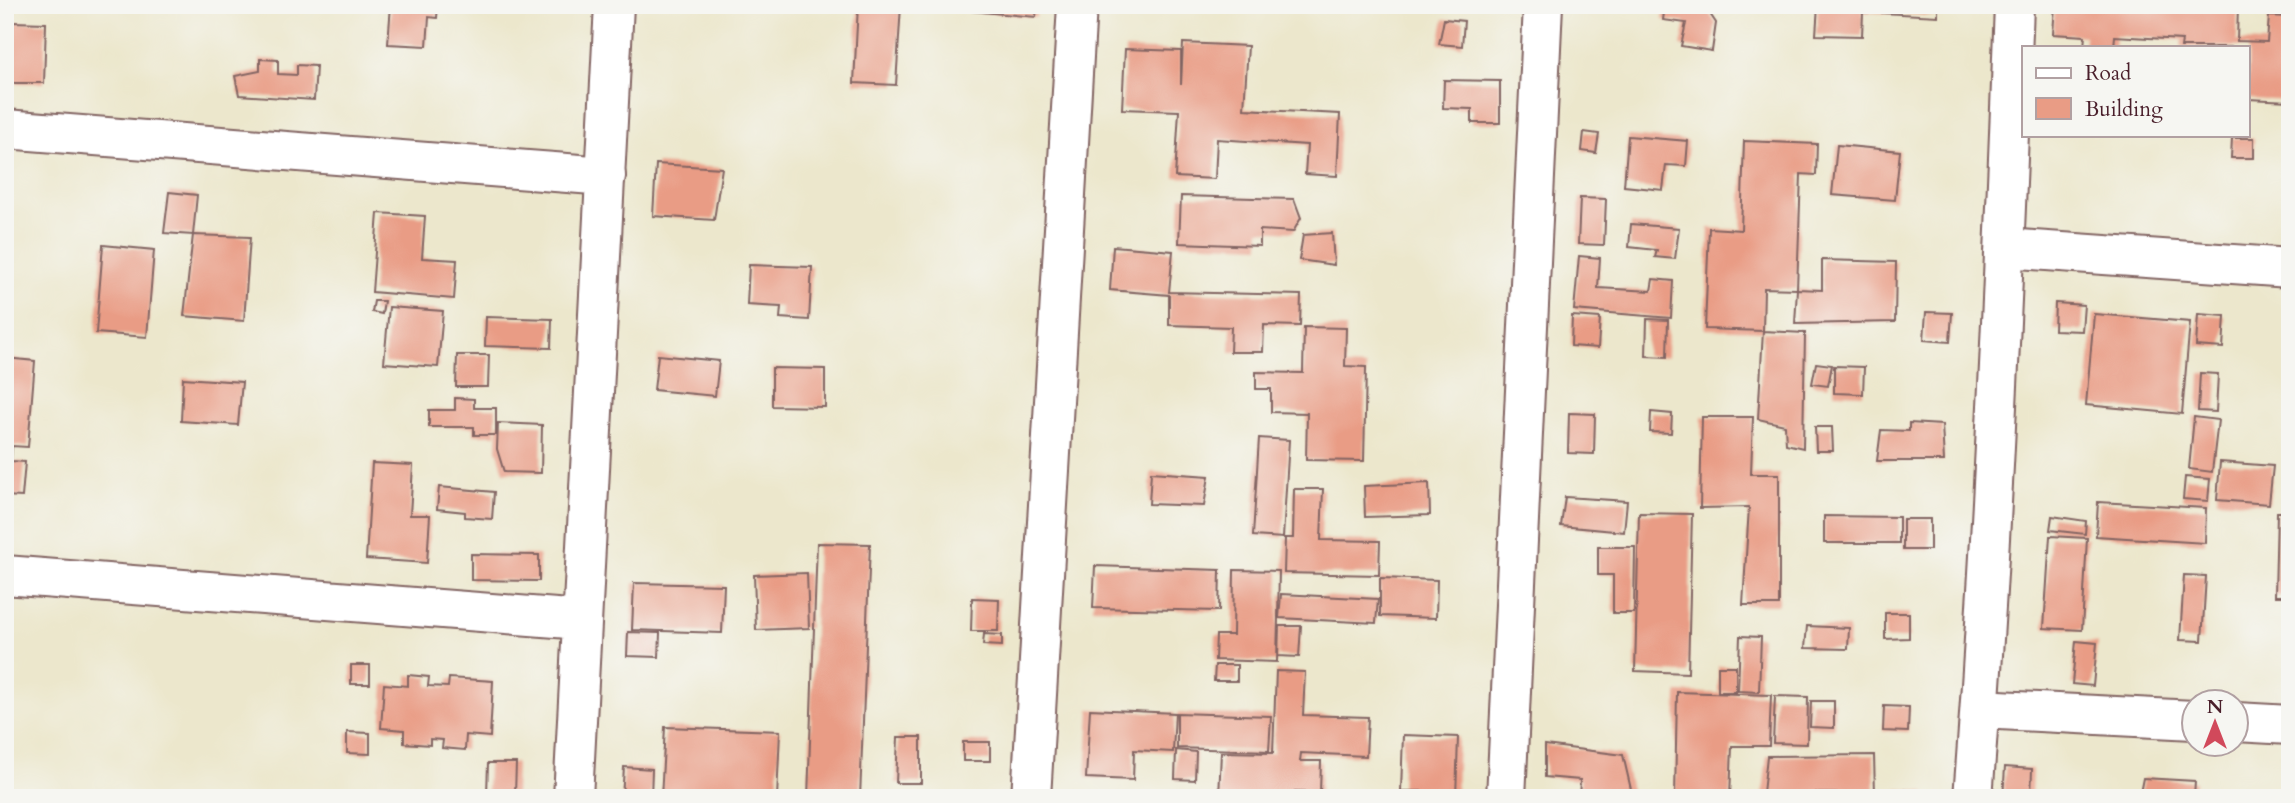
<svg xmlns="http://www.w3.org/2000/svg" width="2295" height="803" viewBox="0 0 2295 803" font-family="Cardo,serif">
<rect width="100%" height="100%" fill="#f6f6f2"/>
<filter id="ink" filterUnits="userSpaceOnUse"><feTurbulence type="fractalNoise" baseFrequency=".0143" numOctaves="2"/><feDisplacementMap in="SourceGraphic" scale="14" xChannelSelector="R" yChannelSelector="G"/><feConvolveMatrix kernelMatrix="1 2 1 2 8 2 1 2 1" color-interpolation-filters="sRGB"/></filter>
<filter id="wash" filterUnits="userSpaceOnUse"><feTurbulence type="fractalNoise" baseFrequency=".00686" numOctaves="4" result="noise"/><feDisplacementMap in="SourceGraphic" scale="28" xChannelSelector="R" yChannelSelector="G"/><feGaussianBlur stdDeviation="1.57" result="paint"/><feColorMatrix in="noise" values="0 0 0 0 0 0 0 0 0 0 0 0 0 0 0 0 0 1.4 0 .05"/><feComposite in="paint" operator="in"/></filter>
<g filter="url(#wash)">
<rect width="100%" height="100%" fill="#ece7cc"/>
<g id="blocks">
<g fill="#e99c85">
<polygon points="391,5 438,5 437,18 429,17 427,46 388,44"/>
<polygon points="858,5 901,5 896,85 854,83"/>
<polygon points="927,5 1037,5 1036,17 927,7"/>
<polygon points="1665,5 1704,5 1716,23 1712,51 1681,46 1686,23 1663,20"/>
<polygon points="1818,5 1938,5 1938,16 1863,12 1862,36 1816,35"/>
<polygon points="2055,5 2184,8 2184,5 2238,5 2237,41 2267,42 2269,16 2290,17 2290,101 2248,99 2248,47 2181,47 2182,40 2115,36 2114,47 2084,47 2085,36 2053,34"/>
<polygon points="1444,19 1464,21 1462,46 1439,44"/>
<polygon points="12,22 46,23 44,83 10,83"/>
<polygon points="1183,43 1248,46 1244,109 1340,114 1337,176 1305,174 1307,145 1217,139 1215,179 1175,177 1179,111 1122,109 1125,49 1181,51 1181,85"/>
<polygon points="260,59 278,60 278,74 297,75 297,65 316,66 314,100 239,95 235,76 260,71"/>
<polygon points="1444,80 1500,81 1500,123 1472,123 1472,109 1443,108"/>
<polygon points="1584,132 1599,134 1596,153 1582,151"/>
<polygon points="1628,136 1688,141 1686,166 1666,165 1663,190 1624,186"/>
<polygon points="2232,138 2254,138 2254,158 2231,158"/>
<polygon points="1744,141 1817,144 1816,175 1801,174 1797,289 1764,288 1763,331 1805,333 1803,448 1786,444 1785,425 1758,419 1763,331 1705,329 1709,228 1741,230"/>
<polygon points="1837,145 1900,151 1895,200 1832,195"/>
<polygon points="656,164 722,168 714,220 653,216"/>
<polygon points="169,192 197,195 193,235 164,233"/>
<polygon points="1181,196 1294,199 1301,218 1293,232 1260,230 1260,246 1179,243"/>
<polygon points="1580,198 1606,199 1604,245 1578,244"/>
<polygon points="378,213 425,216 422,258 457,260 454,299 372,292"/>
<polygon points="1631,224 1679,228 1675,259 1655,257 1657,250 1629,247"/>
<polygon points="1332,233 1334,265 1299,260 1303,235"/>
<polygon points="193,235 250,237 244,321 184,316"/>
<polygon points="103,245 154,250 147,337 96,333"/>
<polygon points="1113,246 1173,251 1169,292 1301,295 1300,326 1264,325 1263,352 1230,352 1231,327 1169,325 1169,295 1110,290"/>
<polygon points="1579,256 1600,258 1598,288 1651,291 1653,279 1673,281 1671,318 1574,310"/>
<polygon points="1822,260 1896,262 1895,322 1795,324 1797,289 1822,290"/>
<polygon points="749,265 812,267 809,320 780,318 781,307 747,305"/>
<polygon points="374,301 384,301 382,314 372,312"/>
<polygon points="2055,303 2084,305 2082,331 2054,330"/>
<polygon points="389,307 443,311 438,367 384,363"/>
<polygon points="1926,312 1952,313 1950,342 1924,340"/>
<polygon points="2094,314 2190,322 2182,414 2086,405"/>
<polygon points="2198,314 2225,316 2223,348 2196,346"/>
<polygon points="1572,316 1600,318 1598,348 1571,346"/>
<polygon points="486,317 552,319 551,348 485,346"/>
<polygon points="1647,319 1668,320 1667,357 1646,356"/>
<polygon points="1304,327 1346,328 1345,366 1366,367 1364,461 1306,460 1307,413 1271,412 1271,389 1256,389 1256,372 1303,373"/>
<polygon points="457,355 489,355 488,387 456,387"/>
<polygon points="658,355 719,361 715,396 654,390"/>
<polygon points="5,358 35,361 28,447 12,446 11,461 25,462 22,497 5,496"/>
<polygon points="1816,363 1832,365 1828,386 1812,384"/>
<polygon points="1834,366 1864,367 1863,394 1834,393"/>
<polygon points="772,368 825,369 825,407 772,406"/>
<polygon points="2200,373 2218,374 2216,412 2198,411"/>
<polygon points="183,378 242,382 238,425 181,421"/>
<polygon points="455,398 474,399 474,408 496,408 496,435 474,435 474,427 429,427 429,410 455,410"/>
<polygon points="1651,412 1672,414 1671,433 1650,432"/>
<polygon points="1569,413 1595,414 1594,454 1568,453"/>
<polygon points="1702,417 1753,417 1751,474 1779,474 1779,605 1743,605 1749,507 1700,508"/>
<polygon points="2194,417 2218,420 2212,472 2189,469"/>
<polygon points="498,423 542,425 541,473 504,472 497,449"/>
<polygon points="1909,423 1942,425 1944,461 1877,461 1881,430 1909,431"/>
<polygon points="1815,427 1832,427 1833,451 1816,451"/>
<polygon points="1259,438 1289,440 1283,538 1253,536"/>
<polygon points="2220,462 2273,466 2269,504 2217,500"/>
<polygon points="372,463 413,465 410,515 430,515 427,563 366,559"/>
<polygon points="1151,472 1209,476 1204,506 1149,504"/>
<polygon points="2185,477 2210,479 2208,501 2183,499"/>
<polygon points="1429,483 1430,515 1365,517 1364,486"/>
<polygon points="439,487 494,492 492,519 465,517 465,512 437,509"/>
<polygon points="1294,489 1323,489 1321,540 1380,541 1379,575 1284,573 1285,538 1293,538"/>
<polygon points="1565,497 1627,501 1624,532 1561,526"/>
<polygon points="2098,502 2206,508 2205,543 2096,536"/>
<polygon points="2277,512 2290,512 2290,596 2275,596"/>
<polygon points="1639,513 1692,514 1688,673 1635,671"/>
<polygon points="1824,516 1899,517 1899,543 1824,543"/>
<polygon points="2052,516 2086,521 2085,534 2050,530"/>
<rect x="1903" y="519" width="27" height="31"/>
<polygon points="2050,536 2087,538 2082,630 2044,628"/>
<polygon points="817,543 870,544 860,798 808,798"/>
<polygon points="1598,547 1635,547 1634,613 1613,613 1613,575 1598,575"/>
<polygon points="471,554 539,555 539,581 471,580"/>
<polygon points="1095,566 1220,570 1219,611 1093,608"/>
<polygon points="1234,570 1279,571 1277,662 1215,660 1216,635 1233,635"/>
<polygon points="807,573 809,628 756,630 754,575"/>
<polygon points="2184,575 2206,576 2202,641 2180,640"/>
<polygon points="1380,578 1437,580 1436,618 1380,616"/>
<polygon points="634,583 724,585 722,633 632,630"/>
<polygon points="1281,594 1378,599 1376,623 1279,618"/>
<polygon points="972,598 999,599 998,631 971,631"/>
<polygon points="1885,613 1909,613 1909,638 1885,639"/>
<polygon points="1279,626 1301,626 1299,657 1278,656"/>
<polygon points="1807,626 1849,628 1848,649 1805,648"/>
<polygon points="628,632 660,633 659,657 627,656"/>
<polygon points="984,634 1002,635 1002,646 983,645"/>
<polygon points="1740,636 1761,637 1759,692 1738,691"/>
<polygon points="2076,641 2097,643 2093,686 2072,684"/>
<rect x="351" y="665" width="19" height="19"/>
<polygon points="1215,665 1237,665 1237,681 1214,681"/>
<rect x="1718" y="666" width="18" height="26"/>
<polygon points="1276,671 1305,672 1303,715 1368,717 1366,756 1301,753 1300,761 1321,761 1320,793 1295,792 1295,798 1219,798 1221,752 1273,753"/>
<polygon points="408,675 429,677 428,686 448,687 449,678 493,681 490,737 466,735 465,750 442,748 443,740 430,739 430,745 404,743 404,730 381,728 384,684 408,686"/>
<polygon points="1677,692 1771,695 1769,746 1732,746 1730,798 1675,798"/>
<polygon points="1775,696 1808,697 1807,744 1773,743"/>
<polygon points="1811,701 1834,701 1834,728 1810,727"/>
<polygon points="1884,706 1909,707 1908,732 1883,731"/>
<polygon points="1090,709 1175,713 1173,752 1134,750 1133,780 1086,778"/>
<polygon points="1177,713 1271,716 1269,751 1177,748"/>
<polygon points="665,727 780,731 777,798 661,798"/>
<polygon points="347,732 370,733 370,754 347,753"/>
<polygon points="1403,735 1458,737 1456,798 1426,798 1426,791 1401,791"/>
<polygon points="898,737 921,737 921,783 896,783"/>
<rect x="963" y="742" width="27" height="19"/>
<polygon points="1545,745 1623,755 1633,798 1579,798 1580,780 1545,777"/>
<polygon points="1176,750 1196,752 1195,780 1175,779"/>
<polygon points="1874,755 1875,794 1763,793 1767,756"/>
<polygon points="488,763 516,763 515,795 487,794"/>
<polygon points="624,767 652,769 651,798 622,798"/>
<polygon points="2005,767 2032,769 2031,798 2003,798"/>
<polygon points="2143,778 2195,781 2194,798 2139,798"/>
<polygon points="1898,789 1925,792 1924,798 1897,798"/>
</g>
</g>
</g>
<g filter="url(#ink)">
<use href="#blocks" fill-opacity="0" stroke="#836563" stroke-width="2"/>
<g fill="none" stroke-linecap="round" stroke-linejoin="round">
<defs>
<g id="minor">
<polyline points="5,129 606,176"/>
<polyline points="2005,248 2290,268"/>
<polyline points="5,575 582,620"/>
<polyline points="1980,709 2194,720"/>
<polyline points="2236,722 2290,725"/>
<polyline points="573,798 614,5"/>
<polyline points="1031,798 1077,5"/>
<polyline points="1506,798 1543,5"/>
<path d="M1973 798C1993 534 2004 269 2014 5"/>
</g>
</defs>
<use href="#minor" stroke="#836563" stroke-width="42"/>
<use href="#minor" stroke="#fff" stroke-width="38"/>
</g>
</g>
<rect width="2295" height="803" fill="none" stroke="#f6f6f2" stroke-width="28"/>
<rect x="2022" y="46" width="228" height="91" fill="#f6f6f2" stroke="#b1a0a2" stroke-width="2"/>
<rect x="2036" y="68" width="35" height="10" fill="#ffffff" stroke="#b1a0a2" stroke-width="2"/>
<text x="2085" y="80" font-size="21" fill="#4a1f2b">Road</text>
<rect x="2036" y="98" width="35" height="21" fill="#e99c85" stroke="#b1a0a2" stroke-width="2"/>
<text x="2085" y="116" font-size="21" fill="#4a1f2b">Building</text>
<g transform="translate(2215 723)"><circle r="33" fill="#f6f6f2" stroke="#b1a0a2" stroke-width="2"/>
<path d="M0-5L12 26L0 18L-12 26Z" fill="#d1495b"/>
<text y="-10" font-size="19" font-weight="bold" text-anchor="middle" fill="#4a1f2b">N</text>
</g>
</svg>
